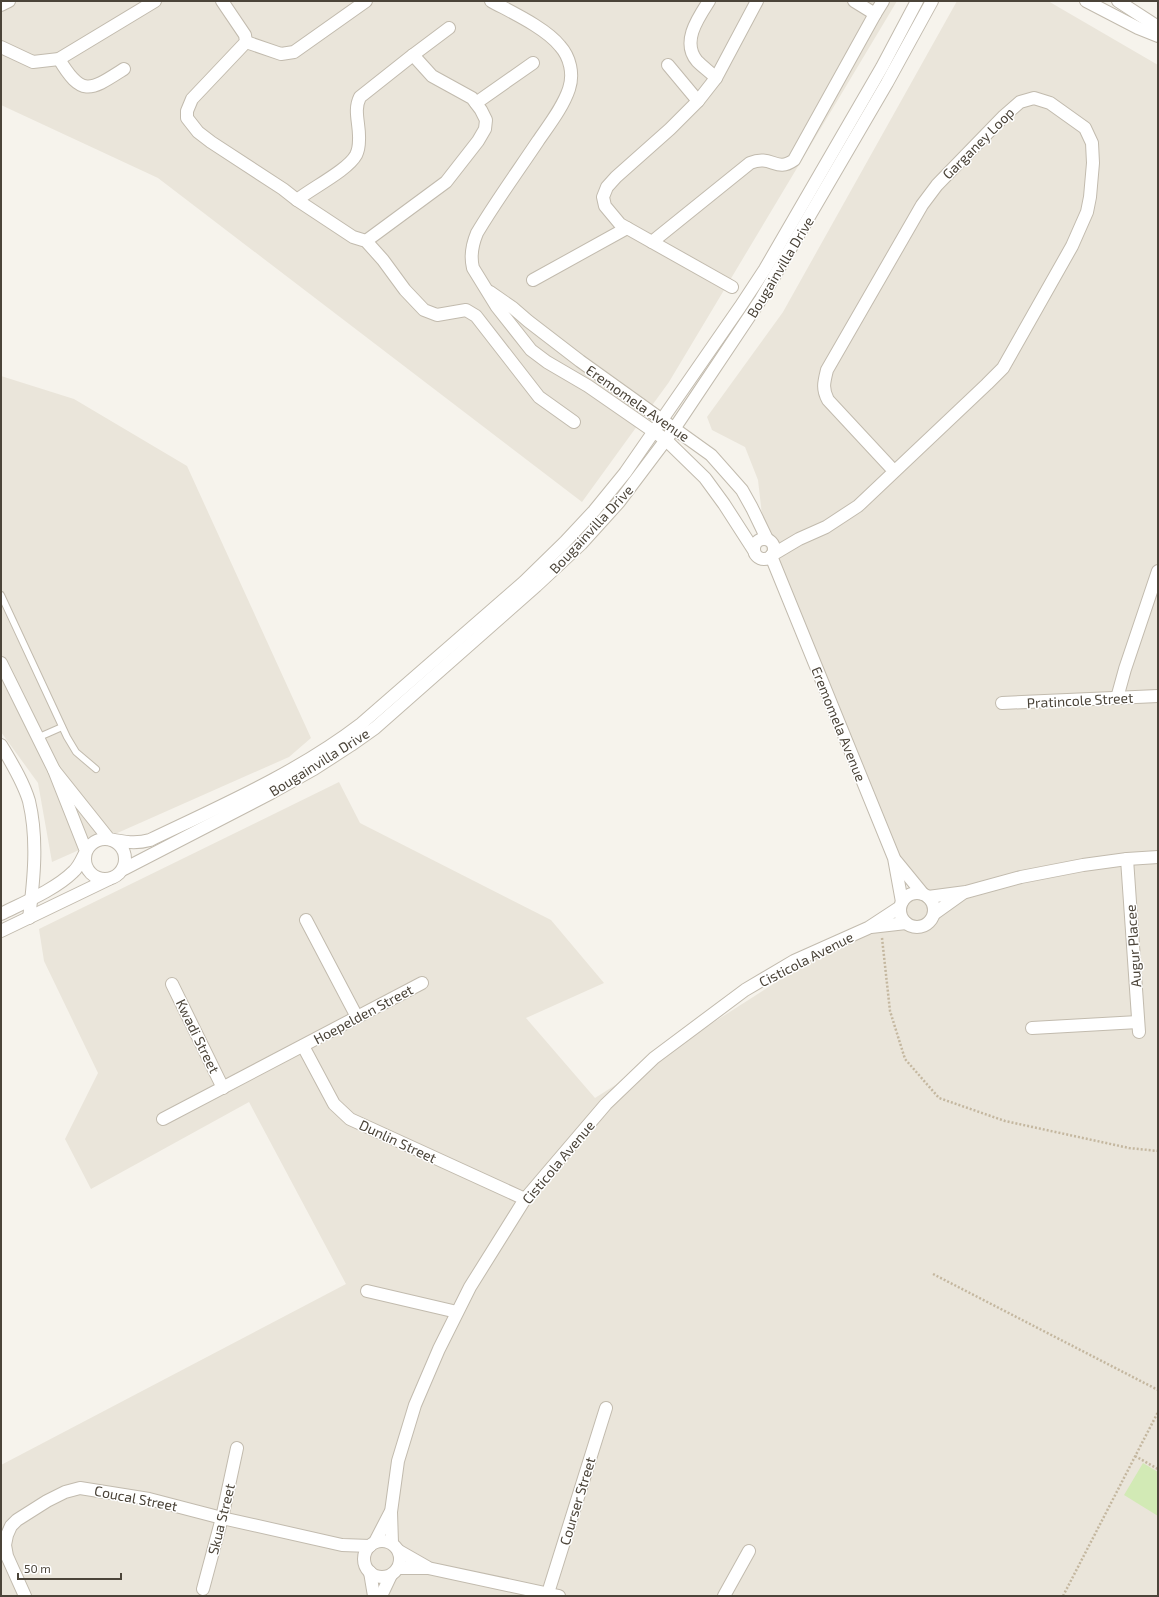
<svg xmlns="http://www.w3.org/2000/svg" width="1159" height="1597" viewBox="0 0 1159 1597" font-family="'Exo 2',sans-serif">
<rect width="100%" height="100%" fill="#f6f3ec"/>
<g fill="#eae5da">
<polygon points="1,1 897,1 669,382 582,502 158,178 1,105"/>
<polygon points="957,1 1048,1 1158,65 1158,1596 1,1596 1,1465 346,1284 249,1102 91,1189 65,1139 98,1073 44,961 39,929 339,782 360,823 551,920 604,983 526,1018 595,1098 916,893 766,550 758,480 745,447 712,430 707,417 783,312"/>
<polygon points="1,376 74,399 187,466 311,738 289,757 52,862 38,783 1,732"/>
</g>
<polygon fill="#d2eab5" points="1143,1463 1158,1472 1158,1516 1124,1495"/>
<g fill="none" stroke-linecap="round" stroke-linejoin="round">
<defs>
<g id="service">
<polyline points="1,595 67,737 76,752 96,769"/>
<polyline points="37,738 62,727"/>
</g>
<g id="minor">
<path d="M222 1 245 35 246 42 192 99 187 111V118L198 132 211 142 283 189 297 200C312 188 348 170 356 155 358 151 359 144 359 140 360 124 353 111 360 97L413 55 449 28"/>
<path d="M491 1C511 12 546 28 560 46 570 57 574 74 569 89 563 107 549 125 538 141 518 171 496 201 477 233 472 245 470 256 473 268L497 307 531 350 547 362 588 386 666 440 705 478 724 504 753 549"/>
<path d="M709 1C698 18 681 42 697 61 703 67 710 72 716 78"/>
<polyline points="854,1 875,14 883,1"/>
<polyline points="1086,1 1138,28 1158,36"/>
<polyline points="1118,1 1158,27"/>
<polyline points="1,5 9,1"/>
<polyline points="246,42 281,54 294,52 366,1"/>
<polyline points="1,47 33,62 59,59 155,1"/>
<path d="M59 59C82 98 91 90 124 69"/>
<polyline points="668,65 698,101"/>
<polyline points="476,103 533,63"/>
<polyline points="297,200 353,237 366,241 383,260 405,290 424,310 437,315 466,310 476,316 539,397 574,422"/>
<polyline points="366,241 446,182 478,141 485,129 486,120 481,110 472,98 432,76 413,55"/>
<path d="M652 242 750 163C772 154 776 173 794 160L875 14"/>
<polyline points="533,280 627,228"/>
<polyline points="732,287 620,224 605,206 603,197 607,187 616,177 670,129 698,101 716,78 757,1"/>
<polyline points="490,292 513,308 528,321 580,361 711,455 742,490 752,508 767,539"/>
<circle cx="764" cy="549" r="10"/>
<path d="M772 555 799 539 826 527 858 506 987 384 1003 368 1072 246 1087 212 1090 197 1093 163 1092 143 1085 128 1050 103 1034 98 1020 102 1004 116 937 185 922 205 827 370C824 382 822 389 828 400L894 471"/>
<polyline points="771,556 894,858 902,902"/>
<path d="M1 663 54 770 86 851C82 859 79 867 73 872 56 889 23 903 1 914"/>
<polyline points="1117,698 1125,669 1158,571"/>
<polyline points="1002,703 1158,696"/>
<path d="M1 745C11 762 23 781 29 801 38 839 34 879 29 918"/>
<path d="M54 770 109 839C124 842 136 844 150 840 223 805 297 773 361 724L524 582 565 542 594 511 625 473 740 307 765 269 882 67 917 1"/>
<circle cx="105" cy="859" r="20"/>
<polyline points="1127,859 1139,1032"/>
<polyline points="896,861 923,894"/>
<polyline points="124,869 271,793 314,769 351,745 375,728 536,586 581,544 619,502 674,429 761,299 887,83 932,1"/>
<circle cx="917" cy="910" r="17"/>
<polyline points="928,897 966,892 1021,877 1083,865 1127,859 1158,857"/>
<polyline points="935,913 963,893"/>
<polyline points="306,920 357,1017"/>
<polyline points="871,927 906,923"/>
<polyline points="1,931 109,879"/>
<polyline points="172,984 223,1088"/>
<polyline points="1032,1028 1138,1022"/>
<polyline points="303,1046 334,1104 350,1119 525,1199"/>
<polyline points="163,1119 422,983"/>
<polyline points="367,1291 457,1312"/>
<circle cx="382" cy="1559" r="18"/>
<polyline points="375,1542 390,1513"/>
<polyline points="392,1543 391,1512 398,1461 415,1405 439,1349 470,1287 525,1199 606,1104 654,1058 745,990 794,961 868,928 900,907"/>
<polyline points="399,1551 427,1567"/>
<polyline points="398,1568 428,1568 559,1596"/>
<polyline points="370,1572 374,1596"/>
<polyline points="203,1589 222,1518 237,1448"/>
<polyline points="548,1593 606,1408"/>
<polyline points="25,1596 7,1556 5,1545 7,1535 11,1526 17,1520 47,1501 65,1492 80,1488 149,1499 222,1518 342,1545 370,1546"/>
<polyline points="381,1596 391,1575"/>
<polyline points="724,1596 749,1551"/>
</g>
</defs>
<use href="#service" stroke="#c2bbae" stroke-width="8"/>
<use href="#minor" stroke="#c2bbae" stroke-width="14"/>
<g stroke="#c4b79f" stroke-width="2.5" stroke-dasharray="2 2" stroke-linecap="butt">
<polyline points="882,938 890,1011 905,1059 939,1098 1005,1121 1129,1148 1158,1151"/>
<polyline points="933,1274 1158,1390"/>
<polyline points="1135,1456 1158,1469"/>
<polyline points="1063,1596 1158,1412"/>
</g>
<use href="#service" stroke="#fff" stroke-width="6"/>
<use href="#minor" stroke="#fff" stroke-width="12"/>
</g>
<g text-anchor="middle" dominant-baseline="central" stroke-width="3" stroke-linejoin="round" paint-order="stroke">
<g font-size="14" fill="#4b4439" stroke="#fff">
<text transform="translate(978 143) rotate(-45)">Garganey Loop</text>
<text transform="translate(780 267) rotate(-59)">Bougainvilla Drive</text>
<text transform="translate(638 403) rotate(35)">Eremomela Avenue</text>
<text transform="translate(591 529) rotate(-47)">Bougainvilla Drive</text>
<text transform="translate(1080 700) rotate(-3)">Pratincole Street</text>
<text transform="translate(839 724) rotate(68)">Eremomela Avenue</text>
<text transform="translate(319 762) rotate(-32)">Bougainvilla Drive</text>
<text transform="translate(1133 946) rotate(-94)">Augur Placee</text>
<text transform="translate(806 959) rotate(-27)">Cisticola Avenue</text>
<text transform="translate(363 1014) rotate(-28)">Hoepelden Street</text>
<text transform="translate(198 1036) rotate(64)">Kwadi Street</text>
<text transform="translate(398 1141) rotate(25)">Dunlin Street</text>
<text transform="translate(558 1162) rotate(-50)">Cisticola Avenue</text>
<text transform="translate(136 1498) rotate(11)">Coucal Street</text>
<text transform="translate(577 1501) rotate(-73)">Courser Street</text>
<text transform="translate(221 1519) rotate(-76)">Skua Street</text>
</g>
</g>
<rect width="1159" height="1597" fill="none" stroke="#4b4439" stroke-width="4"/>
<path d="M18 1573v6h103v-6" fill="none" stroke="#4b4439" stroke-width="2"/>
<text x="24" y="1573" font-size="12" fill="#4b4439" stroke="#ffffff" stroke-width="3" paint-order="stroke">50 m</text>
</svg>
